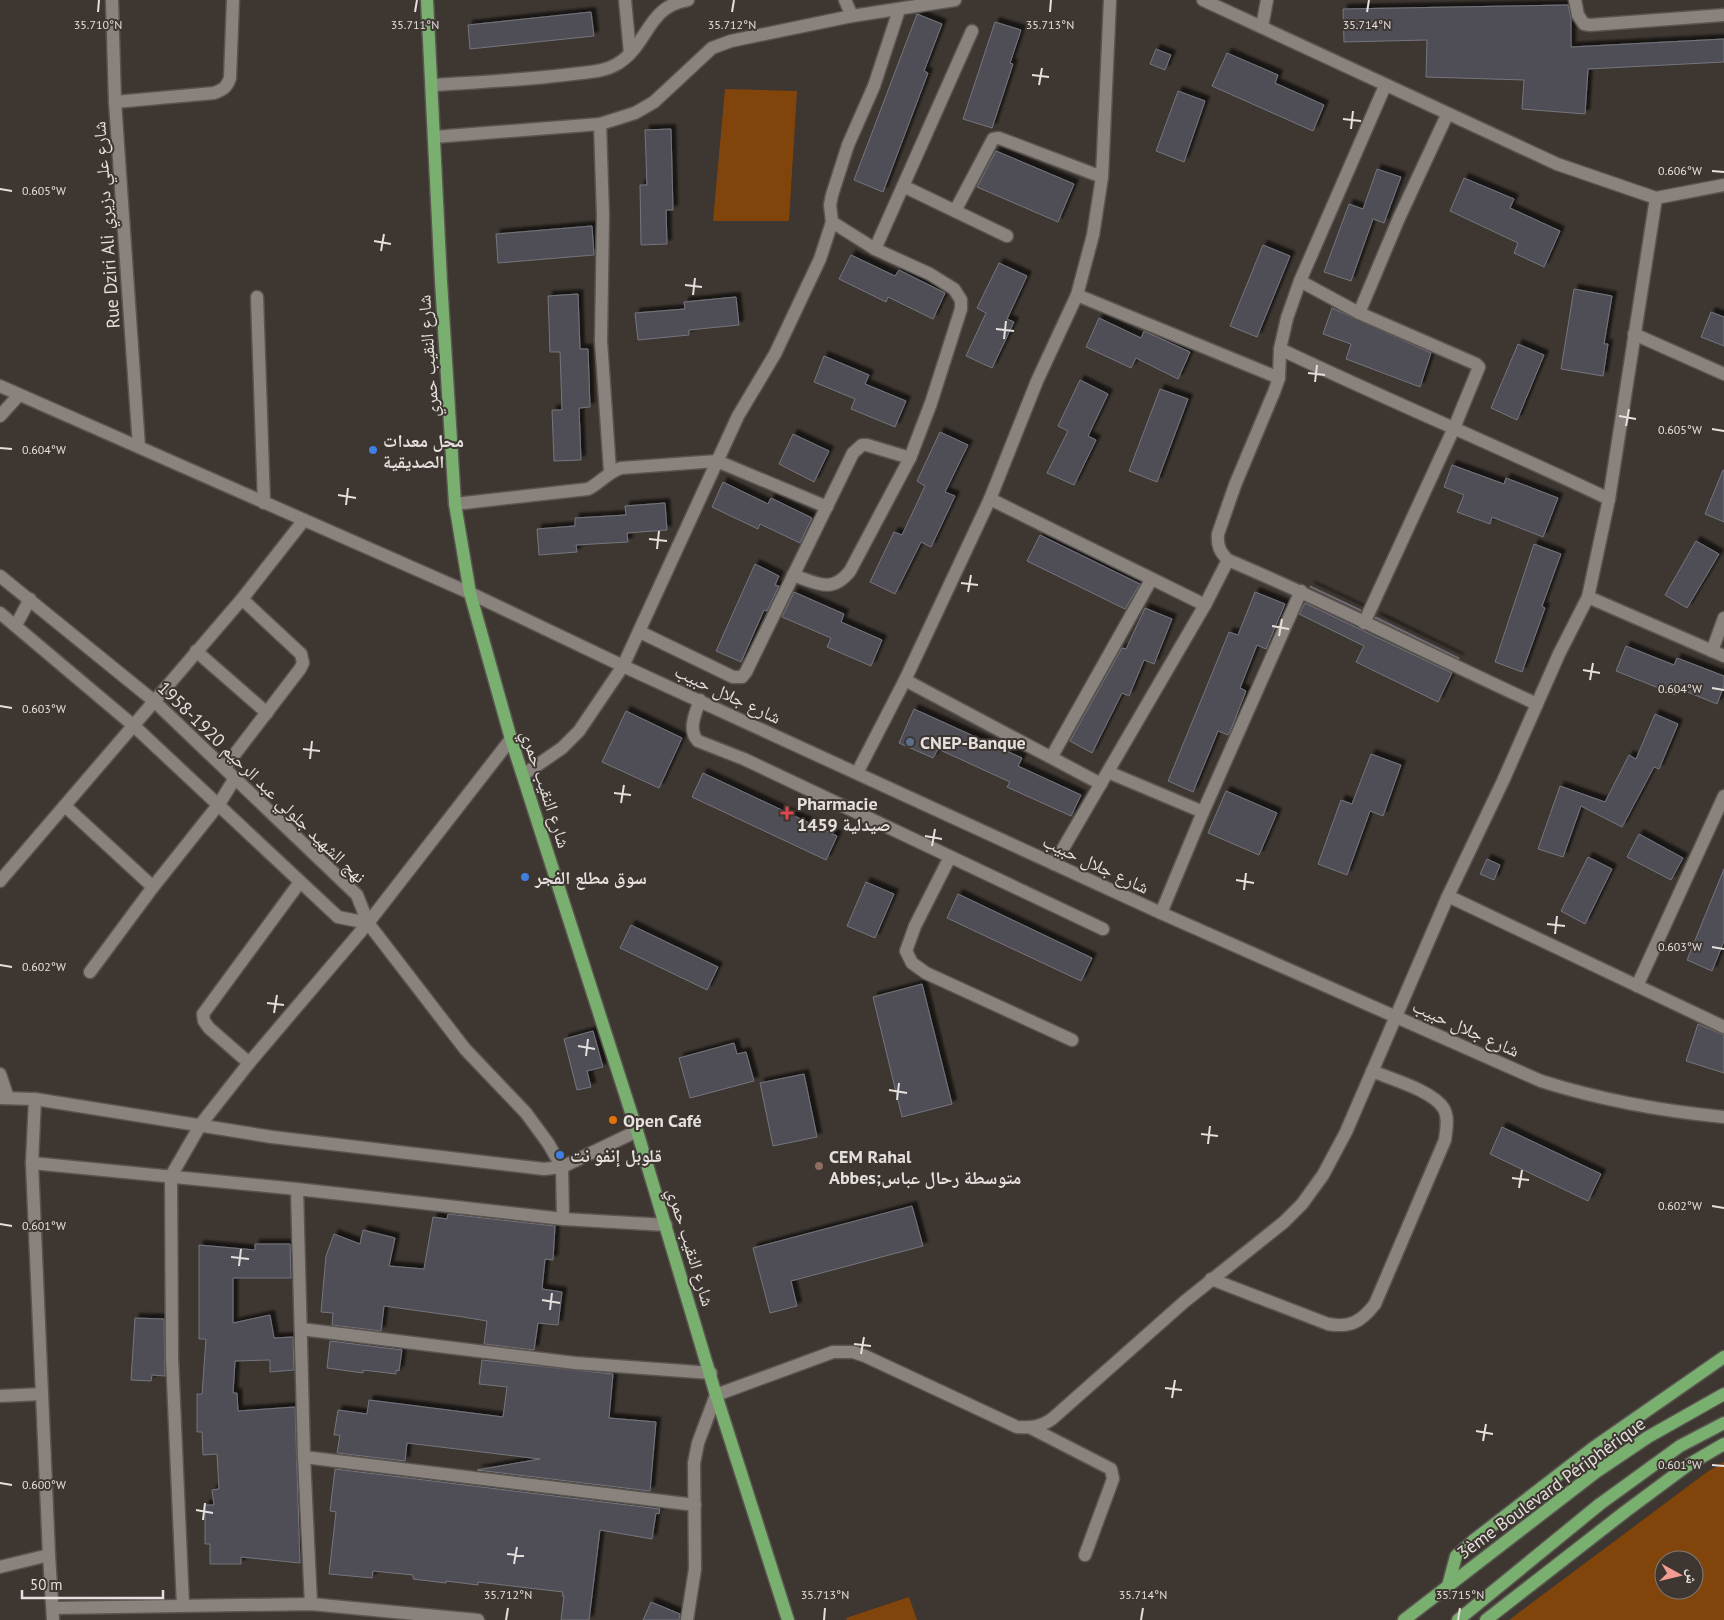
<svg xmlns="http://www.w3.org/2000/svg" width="1724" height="1620" viewBox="0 0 1724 1620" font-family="'PT Sans','Noto Naskh Arabic',sans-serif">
<defs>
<filter id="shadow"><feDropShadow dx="4.5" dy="-4.5" stdDeviation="1" flood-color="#0009"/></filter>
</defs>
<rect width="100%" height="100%" fill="#3d3631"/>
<g fill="#81440b" fill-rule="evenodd">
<polygon points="725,89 797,91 789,221 713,221"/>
<path d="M1724 1462V1620H1509L1707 1472ZM1664 1560H1694V1590H1664Z"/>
<polygon points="909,1597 917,1620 847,1620 846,1618"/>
</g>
<g fill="#4f4e56" stroke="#75757d" filter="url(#shadow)">
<polygon points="1568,5 1571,18 1571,47 1724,39 1724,62 1588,69 1585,114 1522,109 1524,80 1426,77 1427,40 1344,42 1343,9"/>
<polygon points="591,12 594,36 470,49 468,25"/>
<polygon points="917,14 942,24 924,71 928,73 883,192 854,180"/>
<polygon points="995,22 1021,30 1010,63 1013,64 992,128 963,119"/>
<polygon points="1156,49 1171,55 1165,70 1150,64"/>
<polygon points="1227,53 1278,75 1275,83 1324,105 1313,131 1212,86"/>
<polygon points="1178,91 1205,101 1184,162 1156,151"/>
<polygon points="671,129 673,210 666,210 667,244 641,245 640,185 647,185 645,130"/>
<polygon points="996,151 1074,184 1058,222 977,187"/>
<polygon points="1377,169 1401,177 1384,223 1373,219 1351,281 1324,272 1349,204 1363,209"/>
<polygon points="1464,178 1514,199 1510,208 1560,231 1544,267 1514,253 1518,243 1450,211"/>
<polygon points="592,226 594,255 498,263 496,234"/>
<polygon points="1263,245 1290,256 1257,337 1230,326"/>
<polygon points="851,255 895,276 899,270 945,293 933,319 888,297 886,302 839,279"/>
<polygon points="999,263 1027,276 1007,319 1014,322 992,368 966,356 986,313 977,308"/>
<polygon points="1574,289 1612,296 1604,344 1608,344 1603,376 1561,369"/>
<polygon points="578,294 580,349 588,349 590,407 579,408 581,460 554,461 552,410 562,410 560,352 550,352 548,296"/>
<polygon points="736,297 739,325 689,330 689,335 638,340 635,313 685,309 684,302"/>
<polygon points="1332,308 1431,353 1420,387 1346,359 1351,344 1323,334"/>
<polygon points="1711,312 1724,317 1724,346 1701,337"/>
<polygon points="1099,318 1141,338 1144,331 1190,352 1178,379 1136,358 1131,368 1086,347"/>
<polygon points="1518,344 1544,355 1517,420 1491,408"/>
<polygon points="824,356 869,375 865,384 906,401 895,427 851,409 855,399 814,382"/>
<polygon points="1080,380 1108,394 1088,436 1096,440 1074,485 1047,473 1068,431 1058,426"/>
<polygon points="1160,389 1188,399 1157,482 1129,471"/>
<polygon points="940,432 968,445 945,492 955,496 931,547 921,542 895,594 870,582 894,532 902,535 925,486 917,481"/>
<polygon points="793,434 829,451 814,482 779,464"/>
<polygon points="1452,465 1504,484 1506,478 1558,498 1543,537 1492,517 1490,524 1457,512 1464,495 1444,487"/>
<polygon points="1723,470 1724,470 1724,522 1705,514"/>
<polygon points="723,482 768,504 771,498 812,518 800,543 760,524 758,529 712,507"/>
<polygon points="665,503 667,530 627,533 628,542 576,545 577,552 539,555 537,529 575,526 575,518 626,515 625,506"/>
<polygon points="1040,535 1140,584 1125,609 1027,561"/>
<polygon points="1696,541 1719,554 1687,608 1665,595"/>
<polygon points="1534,544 1561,554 1542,606 1545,608 1522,672 1495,662"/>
<polygon points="755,564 779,576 775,585 779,586 767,611 764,610 741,662 716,651"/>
<polygon points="1310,586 1361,610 1361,611 1310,587"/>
<polygon points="794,592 844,614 841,622 882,640 871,666 827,647 831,638 782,617"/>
<polygon points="1255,592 1285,604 1266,649 1257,645 1240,688 1246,691 1230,732 1228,735 1218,731 1193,792 1168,781 1229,632 1238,635"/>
<polygon points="1305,603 1452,673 1438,702 1356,662 1364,646 1299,614"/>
<polygon points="1145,608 1172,619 1154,664 1144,660 1129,696 1122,693 1092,753 1070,741 1122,648 1126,649"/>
<polygon points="1376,617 1459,658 1459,659 1375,618"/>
<polygon points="1626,646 1674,665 1677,658 1724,676 1724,686 1717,704 1680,689 1676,695 1616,671"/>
<polygon points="914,709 1022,758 1018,766 1081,795 1071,816 1007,787 1010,782 938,749 933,758 899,743"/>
<polygon points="626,711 682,738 659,788 602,762"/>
<polygon points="1655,714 1678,724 1659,769 1654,767 1622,827 1581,806 1563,857 1538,849 1560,786 1605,802 1629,755 1636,759"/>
<polygon points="1371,754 1401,765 1383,816 1370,811 1347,875 1318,864 1341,800 1352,804"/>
<polygon points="703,773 837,836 826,860 692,797"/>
<polygon points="1226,791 1277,813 1259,855 1208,833"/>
<polygon points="1639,834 1683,858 1671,880 1627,857"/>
<polygon points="1588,857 1612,869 1585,924 1561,911"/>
<polygon points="1487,859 1500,865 1494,880 1480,874"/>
<polygon points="1724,869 1724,941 1712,971 1687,960"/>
<polygon points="866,882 894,894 875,938 847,926"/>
<polygon points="958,894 1092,958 1081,981 947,918"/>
<polygon points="631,925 718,967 707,990 620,948"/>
<polygon points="922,984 952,1104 902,1117 873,997"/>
<polygon points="1698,1024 1724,1035 1724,1073 1686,1061"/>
<polygon points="593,1031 603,1067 587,1071 591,1087 577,1090 564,1039"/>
<polygon points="734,1043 737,1054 746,1052 754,1081 690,1098 679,1058"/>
<polygon points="804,1074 817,1137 773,1146 760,1083"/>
<polygon points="1502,1127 1601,1174 1588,1201 1490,1154"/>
<polygon points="912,1206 923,1246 791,1281 797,1306 770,1313 753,1248"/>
<polygon points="448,1214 555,1226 553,1260 545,1259 542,1289 562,1292 558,1325 538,1323 534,1350 484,1344 487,1321 463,1317 384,1306 381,1331 332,1325 333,1313 321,1312 326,1256 334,1234 360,1244 363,1230 395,1238 389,1266 424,1269 433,1217 447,1219"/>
<polygon points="255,1244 290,1244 291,1278 233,1278 233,1323 270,1315 274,1338 293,1337 294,1370 270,1372 270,1360 235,1361 233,1393 237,1393 238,1411 295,1407 300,1563 241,1557 241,1564 210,1564 210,1544 205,1544 205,1505 214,1505 212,1490 219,1489 217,1454 203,1455 202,1432 197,1432 197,1394 202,1394 206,1339 199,1339 199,1245 255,1250"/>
<polygon points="135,1318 164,1319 165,1376 152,1375 151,1381 131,1380"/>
<polygon points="330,1341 402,1350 399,1371 396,1370 396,1374 363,1370 363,1373 327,1368"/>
<polygon points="482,1360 613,1374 609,1418 656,1422 650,1491 477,1470 540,1459 407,1443 405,1461 337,1453 340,1435 334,1435 338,1410 367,1414 369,1400 503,1417 507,1387 479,1384"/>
<polygon points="335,1469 660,1509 659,1514 656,1513 652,1539 600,1530 589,1620 561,1620 564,1596 562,1596 563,1592 478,1582 478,1585 446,1581 446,1583 413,1579 413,1575 373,1571 372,1578 329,1574 336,1512 330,1511"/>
<polygon points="651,1602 680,1614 679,1620 643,1620"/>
</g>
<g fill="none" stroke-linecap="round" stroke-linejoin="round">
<defs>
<g id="minor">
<polyline points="112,0 115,102 139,447"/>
<polyline points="625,0 630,53"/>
<polyline points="845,0 852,16"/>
<polyline points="1203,0 1557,164 1656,198 1724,185"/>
<polyline points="1575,0 1578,15 1584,24 1590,25 1724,15"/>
<polyline points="1262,27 1267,0"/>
<path d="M433 85C479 82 526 80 573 74 588 72 604 72 617 64 648 46 647 6 688 0"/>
<path d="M1385 86 1300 281 1287 318 1280 349 1279 378 1274 392 1235 485 1218 534C1217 546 1220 552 1228 560 1333 604 1433 657 1537 704"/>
<path d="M115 102 214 93C223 90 227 87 230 78L233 0"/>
<polyline points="600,124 603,215 601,341 610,471"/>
<polyline points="434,137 600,124 635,113 654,102 712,48 731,41 852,16 955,0"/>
<polyline points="903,186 1007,236"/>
<polyline points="955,211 993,139 999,138 1102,177"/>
<polyline points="875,249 972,31"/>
<polyline points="1300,281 1359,313 1476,364 1479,367 1454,428 1364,623"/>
<polyline points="1077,295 1279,378"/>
<polyline points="257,297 264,503"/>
<polyline points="1359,313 1399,218 1447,115"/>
<polyline points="1634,334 1724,374"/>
<path d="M1280 349C1389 401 1500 447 1609 499"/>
<path d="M0 386 470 593 623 666 1161 913 1541 1081C1601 1100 1661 1111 1724 1117"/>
<polyline points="0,416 19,395"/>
<polyline points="990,499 1205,605"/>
<path d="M455 504 588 489C600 483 608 472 621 468L717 461 827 507"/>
<path d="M793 575C817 583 832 594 850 571L910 458 931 403 961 309V300L954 289 930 274 875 249 832 222"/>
<polyline points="0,576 154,701 357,895 368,923 465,1049 526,1113 548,1143 562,1167 563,1219"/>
<polyline points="1588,597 1724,656"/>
<polyline points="0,613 134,726 338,917 368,923"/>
<polyline points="16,625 30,599"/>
<polyline points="640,632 733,677 742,677 746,672 853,453 862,445 867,445 910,458"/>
<polyline points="196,651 267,713"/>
<polyline points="1712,651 1724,618"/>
<polyline points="905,680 1101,784"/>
<path d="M700 700C696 712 687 730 698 741L744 759 1103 929"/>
<polyline points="1052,756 1151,580"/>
<polyline points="225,767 300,669 303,663 301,654 242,599"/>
<polyline points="1108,772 1203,812"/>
<polyline points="857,773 905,680 990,499 1037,381 1077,295 1093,235 1102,177 1110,0"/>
<polyline points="523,775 562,748 579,731 623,666 738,416 775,354 820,259 832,222 830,205 832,195 848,145 874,86 899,10"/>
<polyline points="65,806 153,887"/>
<polyline points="950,857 915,926 906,951 912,963 926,973 1072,1040"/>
<polyline points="1054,864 1205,605 1228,560"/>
<polyline points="0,881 242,599 304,520"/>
<polyline points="1448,896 1724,1027"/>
<polyline points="1161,913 1203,812 1301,591"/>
<polyline points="90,972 153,887 219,804 235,778"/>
<polyline points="1637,986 1724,796"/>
<polyline points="249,1063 209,1028 204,1021 203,1014 300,882"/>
<polyline points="0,1074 8,1098"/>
<polyline points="0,1098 35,1099 272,1137 544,1169 562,1167 637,1131"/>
<polyline points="35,1099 32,1163 49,1555 53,1620"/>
<polyline points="32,1163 297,1189 563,1219 666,1225"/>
<polyline points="297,1189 304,1457 311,1604"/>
<path d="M1211 1279 1328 1324C1350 1328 1361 1322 1375 1304L1445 1140C1446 1130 1449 1119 1444 1109 1434 1091 1391 1079 1372 1071"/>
<polyline points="301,1329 575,1363 711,1373"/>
<polyline points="0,1396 42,1394"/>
<polyline points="1031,1428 1111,1469 1113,1479 1085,1555"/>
<polyline points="304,1457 695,1505"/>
<polyline points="0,1567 49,1555"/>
<polyline points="183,1605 172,1358 171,1176 201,1124 249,1063 368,923 511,739"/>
<polyline points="53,1608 311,1604 478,1620"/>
<path d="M687 1620 695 1569 694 1463 698 1443 716 1395 833 1352H853L865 1356 1017 1427C1031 1428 1040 1427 1052 1419L1184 1302 1284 1222 1302 1204 1323 1175 1346 1132 1448 896 1503 781 1559 654 1588 597 1609 499 1656 198"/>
</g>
<g id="major">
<polyline points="427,0 441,281 455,504 470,593 511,739 637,1131 716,1395 788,1620"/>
<polyline points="1448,1586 1456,1556 1474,1540 1593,1448 1724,1357"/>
<polyline points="1404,1620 1596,1472 1648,1437 1724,1394"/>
<polyline points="1458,1620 1600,1504 1680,1446 1724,1423"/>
<polyline points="1486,1620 1626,1511 1688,1465 1724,1444"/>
</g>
</defs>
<use href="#minor" stroke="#5a5450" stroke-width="15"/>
<use href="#major" stroke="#5a5450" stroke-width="15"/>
<use href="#minor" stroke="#8a827d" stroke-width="12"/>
<use href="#major" stroke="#7ab06f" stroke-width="12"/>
</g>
<path fill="none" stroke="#e5e0dd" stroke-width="2" d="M98 12 99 0M415 12 417 0M732 12 734 0M1050 12 1051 0M1367 12 1369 0M1032 75 1049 77M1039 85 1042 68M1343 119 1361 121M1351 129 1353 111M1712 171 1724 172M0 189 12 191M374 241 391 244M381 251 384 234M685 285 702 287M693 295 695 278M996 329 1014 331M1004 339 1006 321M1308 373 1325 375M1315 382 1317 365M1619 416 1636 419M1626 426 1629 409M1712 429 1724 431M0 448 12 449M338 495 356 498M346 505 348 488M649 539 667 541M657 549 659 531M961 583 978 585M968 592 971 575M1272 626 1289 629M1279 636 1282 619M1583 670 1600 673M1590 680 1593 663M1712 688 1724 690M0 706 12 708M303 749 320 751M310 759 312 741M614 793 631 795M621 803 624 785M925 836 942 839M932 846 935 829M1236 880 1254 883M1244 890 1246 873M1547 924 1565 926M1555 934 1557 916M1712 947 1724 949M0 965 12 967M267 1003 284 1005M274 1013 277 995M578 1046 595 1049M586 1056 588 1039M889 1090 907 1093M897 1100 899 1083M1201 1134 1218 1136M1208 1144 1210 1126M1512 1178 1529 1180M1519 1188 1522 1170M1712 1206 1724 1208M0 1224 12 1226M231 1257 249 1259M239 1266 241 1249M542 1300 560 1303M550 1310 552 1293M854 1344 871 1346M861 1354 864 1337M1165 1388 1182 1390M1172 1398 1175 1380M1476 1431 1493 1434M1483 1441 1486 1424M1712 1465 1724 1466M0 1483 12 1485M196 1510 213 1513M203 1520 205 1503M507 1554 524 1556M514 1564 517 1547M506 1620 508 1608M824 1620 825 1608M1141 1620 1143 1608M1458 1620 1460 1608"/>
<g fill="#3f7fe0" stroke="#3d3631" stroke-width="2">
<circle cx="373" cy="450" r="5"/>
<circle cx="525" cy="877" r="5"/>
<circle cx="560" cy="1155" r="5"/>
</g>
<circle fill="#5c6f8a" stroke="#3d3631" stroke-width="2" cx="910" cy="742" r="5"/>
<path fill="#e0444e" stroke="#3d3631" stroke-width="2" d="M784.5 805.5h5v5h5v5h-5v5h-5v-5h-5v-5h5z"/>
<circle fill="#e8710a" stroke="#3d3631" stroke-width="2" cx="613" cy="1120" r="5"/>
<circle fill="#8d6e63" stroke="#3d3631" stroke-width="2" cx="819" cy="1166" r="5"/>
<g text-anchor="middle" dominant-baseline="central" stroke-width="4" stroke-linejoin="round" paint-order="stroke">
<g font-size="18" fill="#e5e0dd" stroke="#3d3631">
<text transform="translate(106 225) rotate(-94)">Rue Dziri Ali شارع علي دزيري</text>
<text transform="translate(428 356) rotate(-94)">شارع النقيب حمري</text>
<text transform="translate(728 694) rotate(25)">شارع جلال حبيب</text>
<text transform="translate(262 782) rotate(44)">نهج الشهيد جلولي عبد الرحيم 1920-1958</text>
<text transform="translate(546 789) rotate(72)">شارع النقيب حمري</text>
<text transform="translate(1096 864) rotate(25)">شارع جلال حبيب</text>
<text transform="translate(1466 1028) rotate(24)">شارع جلال حبيب</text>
<text transform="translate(691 1247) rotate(73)">شارع النقيب حمري</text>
<text transform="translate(1551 1488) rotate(-36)">3ème Boulevard Périphérique</text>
</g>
<g font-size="18" font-weight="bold" fill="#e5e0dd" stroke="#3d3631" text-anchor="start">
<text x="383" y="440">محل معدات<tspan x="383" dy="21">الصديقية</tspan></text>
<text x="920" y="742">CNEP-Banque</text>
<text x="797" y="803">Pharmacie<tspan x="797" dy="21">1459 صيدلية</tspan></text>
<text x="535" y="877">سوق مطلع الفجر</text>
<text x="623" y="1120">Open Café</text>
<text x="570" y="1155">قلوبل إنفو نت</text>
<text x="829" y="1156">CEM Rahal<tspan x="829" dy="21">Abbes;متوسطة رحال عباس</tspan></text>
</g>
</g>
<g font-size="12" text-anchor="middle" fill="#e5e0dd" stroke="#3d3631" stroke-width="4" stroke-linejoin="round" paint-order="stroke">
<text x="98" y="29">35.710°N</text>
<text x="415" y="29">35.711°N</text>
<text x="732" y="29">35.712°N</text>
<text x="1050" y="29">35.713°N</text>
<text x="1367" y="29">35.714°N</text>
<text x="1680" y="175">0.606°W</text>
<text x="44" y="195">0.605°W</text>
<text x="1680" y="434">0.605°W</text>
<text x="44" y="454">0.604°W</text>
<text x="1680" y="693">0.604°W</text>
<text x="44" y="713">0.603°W</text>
<text x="1680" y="951">0.603°W</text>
<text x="44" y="971">0.602°W</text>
<text x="1680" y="1210">0.602°W</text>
<text x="44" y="1230">0.601°W</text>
<text x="1680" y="1469">0.601°W</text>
<text x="44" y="1489">0.600°W</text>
<text x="508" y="1599">35.712°N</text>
<text x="825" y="1599">35.713°N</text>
<text x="1143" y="1599">35.714°N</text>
<text x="1460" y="1599">35.715°N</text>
</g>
<g transform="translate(1679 1575) rotate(98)"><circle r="24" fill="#3d3631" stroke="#807a76"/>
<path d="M0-4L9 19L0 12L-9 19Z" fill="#f59c92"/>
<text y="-8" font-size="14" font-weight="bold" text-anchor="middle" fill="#e5e0dd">ش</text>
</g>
<path d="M22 1590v8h141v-8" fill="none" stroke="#e5e0dd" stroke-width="2.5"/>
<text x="30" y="1590" font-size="15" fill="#e5e0dd" stroke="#3d3631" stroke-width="4" paint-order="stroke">50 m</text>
</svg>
